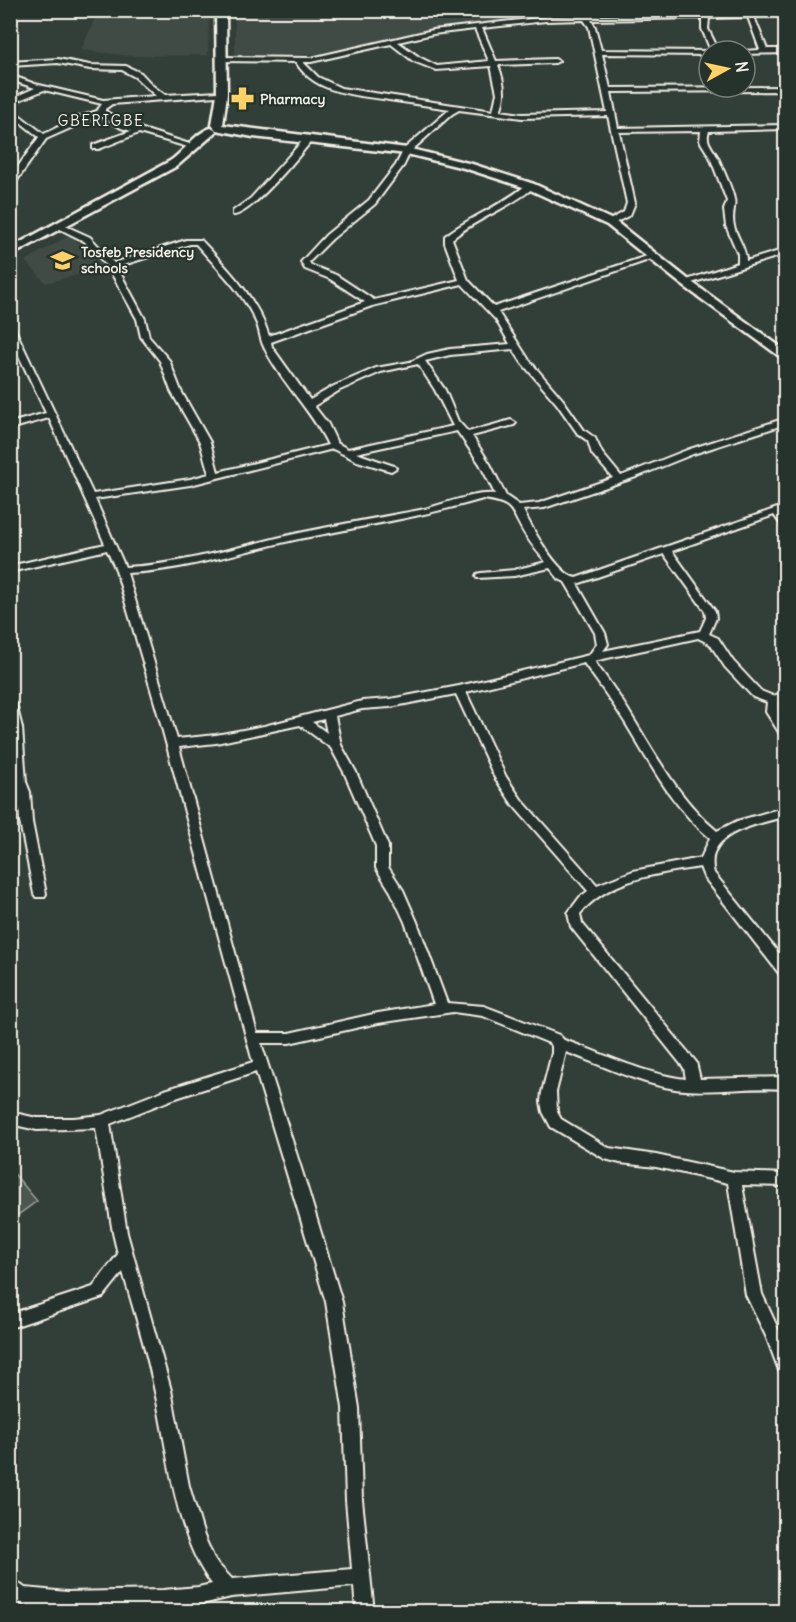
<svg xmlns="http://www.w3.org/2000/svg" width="796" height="1622" viewBox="0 0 796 1622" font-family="Delius,sans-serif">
<rect width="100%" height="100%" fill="#323e38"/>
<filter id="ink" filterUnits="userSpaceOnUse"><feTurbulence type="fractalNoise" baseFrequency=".0167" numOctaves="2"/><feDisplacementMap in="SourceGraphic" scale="12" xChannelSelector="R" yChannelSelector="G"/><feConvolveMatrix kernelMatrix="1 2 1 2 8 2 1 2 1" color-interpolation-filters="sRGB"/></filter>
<g filter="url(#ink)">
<g fill="#404b44">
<polygon points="502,10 505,20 425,30 334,52 298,55 235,55 235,11"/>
<polygon points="97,14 209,15 208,55 130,56 81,50"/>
<polygon points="70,235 105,268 46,283 25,261"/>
</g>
<polygon fill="#4c564f" stroke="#a0a49c" stroke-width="1.5" points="10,1169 37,1201 11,1220 10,1220"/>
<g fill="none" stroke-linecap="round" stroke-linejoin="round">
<defs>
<g id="street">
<path d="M703 10H709V14L786 12V16L754 17 767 49H786V53L745 54V51H743L760 50 748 17 709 18 708 29 719 51H711L702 29V18L591 20 595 27 601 50 709 51V55L602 54 610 88 786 87V108L782 106 778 91 611 92 618 128 786 125V129L709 131C704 142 715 150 719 160 724 172 731 186 734 199 736 206 731 216 734 226 737 238 746 248 746 261L786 249V254L688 284 681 282 738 263V254L726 226 724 210 727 201 710 157 700 141 701 131 619 132 635 203 630 215 611 225 607 223 608 221 624 212 627 203 608 116 522 118 459 110 452 114 410 152 404 165 375 204 332 239 309 262 311 265 336 275 374 300 459 280 445 243V236C471 216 502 206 527 184H533V188C508 209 477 218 452 239L468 280 494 307 650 255 657 257 498 312 529 360 563 400 584 430 595 438 602 453 621 476 687 450 786 418V424L693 454 636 477 544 508 523 510C531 527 558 575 576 578L786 505V512L782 513 786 517V527L782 526 774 515 672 551 715 611 716 618 709 634 718 638 733 661 761 691 773 696 786 692V700L778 702C777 717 786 721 786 738L782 737 766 712 767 702 753 697 725 667 710 644 698 638 594 661C609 681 623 701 636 723 660 762 681 801 717 831L737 821 786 807V816C758 825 703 831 714 873L786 962V977L781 976 704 877 700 867C658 874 609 878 580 914L582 923 696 1062 700 1079 786 1077V1089C749 1086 712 1094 675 1089 637 1083 602 1065 566 1052L556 1092 557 1112 561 1119 609 1148 656 1155 734 1172 786 1174V1186L742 1185 762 1294 786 1346V1375L780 1373 766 1336 746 1295 728 1183 656 1167 620 1163 605 1159 551 1127 543 1112 541 1102 542 1092 552 1053V1046L549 1043 483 1016 453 1012 378 1023 289 1043H261L307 1187 342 1302 359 1408 362 1500 374 1612H356L354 1586 231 1597 198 1605 163 1608 67 1610 24 1605 10 1598V1577L25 1588 67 1592 163 1590 198 1587 212 1584C175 1538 168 1449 155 1392 147 1351 134 1311 123 1272L103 1297 10 1328V1314L93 1287 118 1254 113 1233 96 1128 37 1130 10 1124V1112L37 1118H74L101 1115 165 1090 253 1062 159 717 116 570 107 550 10 572V566L105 544 49 418 10 429V423L46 413 10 337V324L14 327 93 494 190 479 209 474 200 442 171 391 160 361 141 337 137 319 108 267 84 241 54 226 61 224 90 237 114 263 186 240H201C228 269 257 298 269 336L365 302 330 279 305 269 301 262 326 235 369 200 396 165 404 149 450 109C429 106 409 103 389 100 357 95 314 94 296 62L221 61 217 59 218 57 311 58 433 30 546 17 702 14ZM584 20 589 27 607 112 522 114 500 111C507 96 504 80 498 65L555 63 559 61 555 59 496 61 482 28 546 21ZM475 29 489 61 437 66 419 57 398 42 433 34ZM391 44 413 61 436 70 491 66 497 93 493 111 341 88 318 77 303 62H311ZM190 244H196C217 268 243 292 256 322 260 330 260 340 264 347 281 383 311 409 328 445L218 472 210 442 181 391 169 360 149 337 145 319 117 267ZM462 284 496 320 510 344 450 349 427 354 410 362 376 368 334 386 310 400 272 347 271 342 372 306ZM513 349 522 363 557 404 578 434 588 441 592 454 613 478 539 503 519 505 506 496 490 464 472 436 514 425 516 423 511 420 468 432 458 421 445 390 425 361 450 355ZM418 364 435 390 453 426 348 449 337 443 328 424 314 406 340 390 381 372ZM457 431 480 464 495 494C470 492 444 505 420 510 372 519 324 527 277 538 227 550 176 565 125 567L95 499 190 485 333 449 357 461 391 471 396 468 394 466 356 453ZM483 499C517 503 510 512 526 536 532 545 539 554 546 562L514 570 481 573 477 574 476 576 477 578 514 576 550 568 559 579 565 582 595 633 597 644 589 655 459 686 390 699 362 701 264 726 216 735 177 739 127 573C184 571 239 552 294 540 357 527 421 517 483 499ZM664 554 705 611 706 618 700 631 603 651 608 644 605 633 577 584ZM584 663C598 683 613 703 626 724 651 765 672 807 710 838L701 858 633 871 597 885 521 799 506 777 466 692ZM456 694 495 778 513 805 588 891 580 897 568 913 571 927 684 1068 686 1079C643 1074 605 1054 564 1040L559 1035 484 1006 447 1003 417 922 403 890 388 867V846L356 772 341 745 335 716 362 709 390 707ZM324 719 327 733 312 722ZM300 725 331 748 344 772 376 846V868L391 892 405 922 434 1004 378 1013 289 1033H257L179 747 216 743ZM256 1072 326 1302 343 1408 346 1500 352 1569 232 1579 215 1561 204 1536 189 1486 171 1390 127 1233 110 1124 173 1099Z"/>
<polygon points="58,59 90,65 126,66 141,73 153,86 165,95 219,92 219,96 216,96 112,104 105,109 105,111 127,124 199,147 195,149 139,133 99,149 93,149 93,145 131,131 121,128 100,115 46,139 13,186 10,186 10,178 39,137 10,114 10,108 44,134 76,118 97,111 102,104 44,90 10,104 10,99 35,88 10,80 10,75 35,84 103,100 156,96 135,77 122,70 90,69 58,63 10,66 10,62"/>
<path d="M306 137 313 139C301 154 250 216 233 215V211L251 198Z"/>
<polygon points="10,700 16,704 22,728 26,782 30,792 32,822 46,894 44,897 36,897 34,894 20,822 18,792 14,782"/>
</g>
<g id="secondary">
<polygon points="216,10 226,10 227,94 223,125 407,148 472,164 534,184 615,221 689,280 786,351 786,361 681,284 607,225 526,188 464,168 407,154 253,137 216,130 212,125 217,94"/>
<path d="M211 128 216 131 215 133 177 166 10 256V248L170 161C184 152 195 133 211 128Z"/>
</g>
</defs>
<use href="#street" stroke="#f4f1e8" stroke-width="4"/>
<use href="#secondary" stroke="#f4f1e8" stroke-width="5"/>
<use href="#street" fill="#26332d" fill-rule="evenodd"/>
<use href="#secondary" fill="#26332d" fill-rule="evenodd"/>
</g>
</g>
<defs>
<symbol id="pharmacy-bare" viewBox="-9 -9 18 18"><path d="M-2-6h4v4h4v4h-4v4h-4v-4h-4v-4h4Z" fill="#ffd166" stroke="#26332d" stroke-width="2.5" paint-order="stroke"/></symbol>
<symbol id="school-bare" viewBox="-9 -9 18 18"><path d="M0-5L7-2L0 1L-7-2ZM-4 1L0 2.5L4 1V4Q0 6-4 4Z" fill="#ffd166" stroke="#26332d" stroke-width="2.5" paint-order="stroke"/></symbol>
</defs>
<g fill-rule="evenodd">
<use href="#pharmacy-bare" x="226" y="82" width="33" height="33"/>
<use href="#school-bare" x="46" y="244" width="33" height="33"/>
</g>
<g text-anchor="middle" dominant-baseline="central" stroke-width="4.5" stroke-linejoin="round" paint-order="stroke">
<g font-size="14" font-weight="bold" fill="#f4f1e8" stroke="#26332d" text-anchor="start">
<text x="260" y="99">Pharmacy</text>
<text x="81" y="252">Tosfeb Presidency<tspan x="81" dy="16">schools</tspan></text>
</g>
<g font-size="15" letter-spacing="1.5" fill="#f4f1e8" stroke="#26332d">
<text x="101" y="120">GBERIGBE</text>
</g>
</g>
<rect width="796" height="1622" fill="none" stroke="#26332d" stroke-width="36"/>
<rect x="18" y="18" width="760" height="1586" fill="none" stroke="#f4f1e8" stroke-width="2" filter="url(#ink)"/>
<g transform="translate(727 69) rotate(82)"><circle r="28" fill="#26332d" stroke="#787f78" stroke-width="1.5"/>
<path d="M0-4.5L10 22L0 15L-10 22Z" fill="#ffd166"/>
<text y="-9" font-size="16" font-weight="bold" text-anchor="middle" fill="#f4f1e8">N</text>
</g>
</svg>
